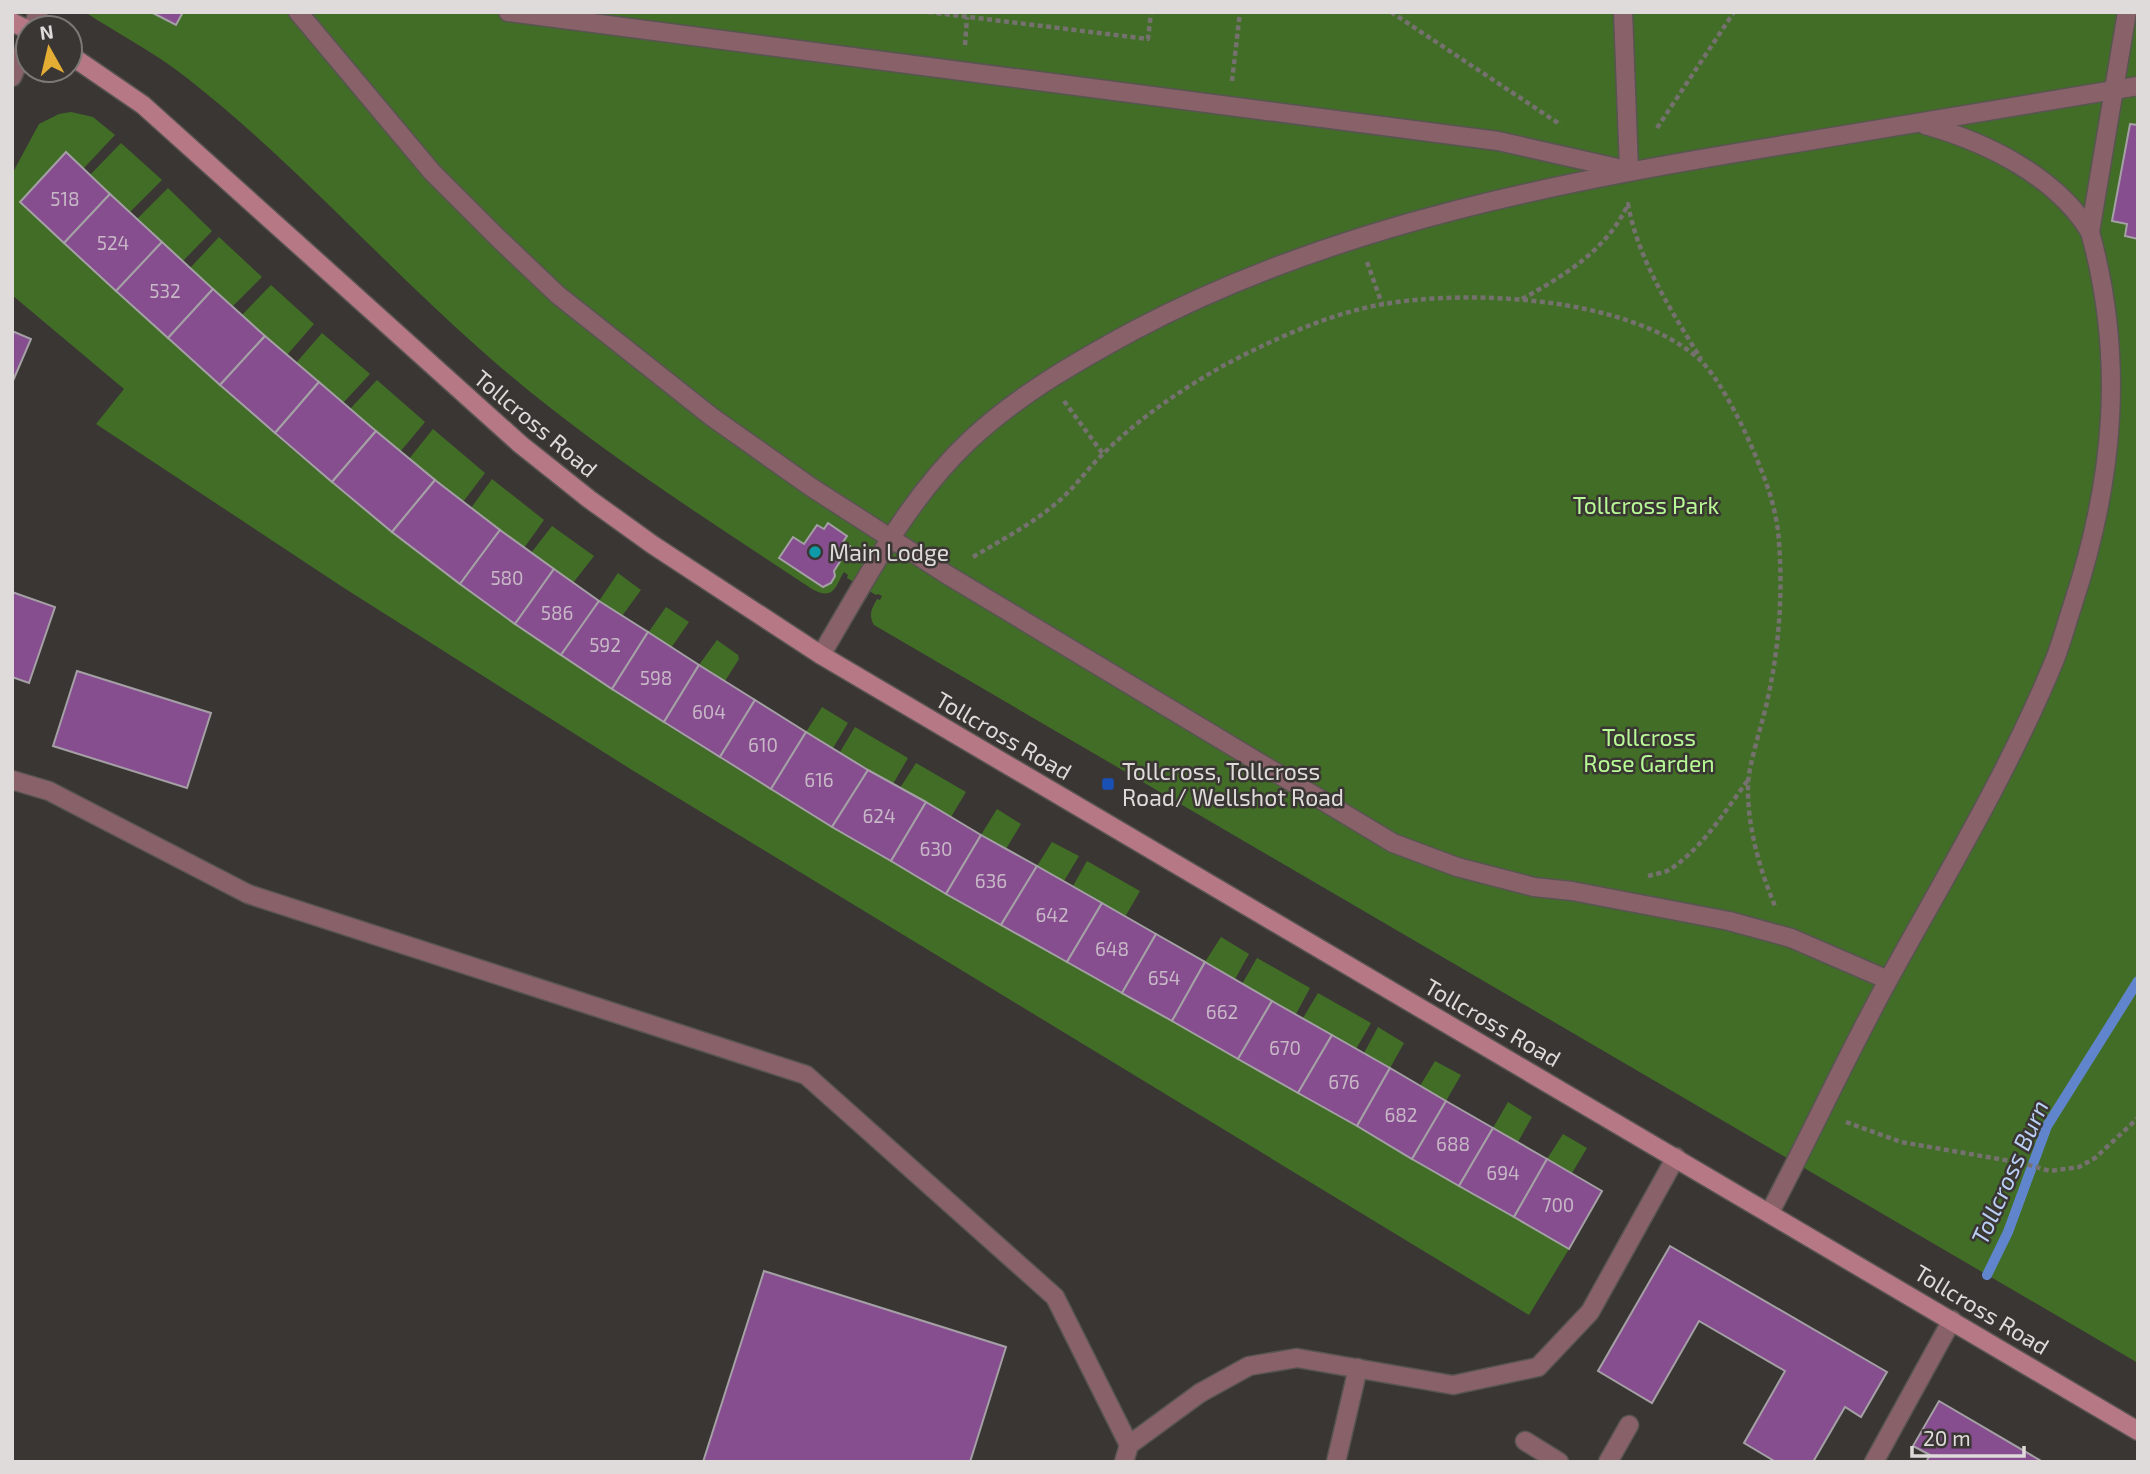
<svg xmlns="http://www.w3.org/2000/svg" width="2150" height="1474" viewBox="0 0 2150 1474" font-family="'Exo 2',sans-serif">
<rect width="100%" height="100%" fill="#3a3633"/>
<g fill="#426d27" fill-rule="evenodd">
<path d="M85 12H2138V1363L874 625C868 615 872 608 877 599L880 600 882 596 878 594 876 595 847 578 848 575 844 572C836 584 835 602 812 589 699 514 583 441 482 351 381 262 293 161 187 78 156 53 118 34 85 12ZM828 523 847 535 843 542 850 547 822 586 779 558 793 537 804 544 817 525 824 529Z"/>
<path d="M71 112 93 117 115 135 83 169 65 153 20 202C163 334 305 470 462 585 672 739 900 868 1127 996 1275 1079 1422 1164 1569 1249L1529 1315 632 770 344 588 96 424 124 389 12 295V174L39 124 59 114Z"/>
<polygon points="121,143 162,180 130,212 90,175"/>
<polygon points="168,188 212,231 183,261 137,219"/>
<polygon points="219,237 262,277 233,306 190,268"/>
<polygon points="271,285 314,324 287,355 242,315"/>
<polygon points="322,333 370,374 343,403 296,363"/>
<polygon points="377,380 425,422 400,452 350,409"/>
<polygon points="433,429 485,473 463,502 409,459"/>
<polygon points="492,479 544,520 524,548 471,508"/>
<polygon points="552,526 594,556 573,583 531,553"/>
<polygon points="618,573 641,590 622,616 599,601"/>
<polygon points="666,607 689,622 671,648 648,633"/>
<polygon points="717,640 738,655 739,659 725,681 699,665"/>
<polygon points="822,707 848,723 833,748 806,732"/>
<polygon points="855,727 908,758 893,784 840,752"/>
<polygon points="916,763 966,792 951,817 900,788"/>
<polygon points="997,809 1021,824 1006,849 981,835"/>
<polygon points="1052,842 1079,856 1064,881 1037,866"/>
<polygon points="1087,861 1140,891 1125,917 1073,886"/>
<polygon points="1221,937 1249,954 1235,979 1205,962"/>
<polygon points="1257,958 1310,988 1296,1014 1242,984"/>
<polygon points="1318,993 1371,1023 1356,1049 1303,1018"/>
<polygon points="1378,1027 1404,1043 1390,1068 1364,1053"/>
<polygon points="1435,1061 1461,1075 1446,1101 1420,1086"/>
<polygon points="1508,1102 1532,1117 1518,1142 1493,1128"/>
<polygon points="1563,1134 1587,1148 1572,1173 1547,1159"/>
</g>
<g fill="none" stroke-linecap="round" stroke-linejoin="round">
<polyline stroke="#6185cd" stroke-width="10" points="1987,1275 2008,1232 2047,1126 2138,981"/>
</g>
<g fill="#864e8f" stroke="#a4a0a5" stroke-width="2">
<polygon points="151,12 183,12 176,25"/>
<polygon points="2130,124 2138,125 2138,239 2125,236 2127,224 2112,221"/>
<polygon points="66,152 110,194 64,243 20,202"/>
<polygon points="110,194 162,242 116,291 64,243"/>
<polygon points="162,242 213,289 168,338 116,291"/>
<polygon points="213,289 265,336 220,385 168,338"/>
<polygon points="12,331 31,339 12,383"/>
<polygon points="265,336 319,382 275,433 220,385"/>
<polygon points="319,382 376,431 332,482 275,433"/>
<polygon points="376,431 435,480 392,532 332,482"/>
<polygon points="435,480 500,530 460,584 392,532"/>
<polygon points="828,523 847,536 843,542 850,546 834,571 835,576 831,583 823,587 779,558 793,537 804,544 817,525 824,529"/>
<polygon points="500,530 554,569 515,624 460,584"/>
<polygon points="554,569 599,601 561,655 515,624"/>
<polygon points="12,592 55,607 29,683 12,677"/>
<polygon points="599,601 648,632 612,689 561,655"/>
<polygon points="648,632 699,665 664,722 612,689"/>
<polygon points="699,665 755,700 720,757 664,722"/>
<polygon points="77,671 211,713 187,788 53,746"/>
<polygon points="755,700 806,732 771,789 720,757"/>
<polygon points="806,732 868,770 832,827 771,789"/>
<polygon points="868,770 926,802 891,861 832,827"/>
<polygon points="926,802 981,835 946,894 891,861"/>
<polygon points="981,835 1037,866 1001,925 946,894"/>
<polygon points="1037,866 1102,903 1067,962 1001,925"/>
<polygon points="1102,903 1156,934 1122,993 1067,962"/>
<polygon points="1156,934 1205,962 1172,1021 1122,993"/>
<polygon points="1205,962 1272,1001 1238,1059 1172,1021"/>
<polygon points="1272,1001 1332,1035 1298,1093 1238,1059"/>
<polygon points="1332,1035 1390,1068 1357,1126 1298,1093"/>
<polygon points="1390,1068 1446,1101 1412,1159 1357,1126"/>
<polygon points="1446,1101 1493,1128 1459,1186 1412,1159"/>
<polygon points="1493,1128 1547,1159 1514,1217 1459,1186"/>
<polygon points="1547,1159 1602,1191 1569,1249 1514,1217"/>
<polygon points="1670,1246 1887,1372 1861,1417 1845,1407 1813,1462 1776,1462 1744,1443 1785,1371 1699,1321 1652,1403 1598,1371"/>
<polygon points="764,1271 1006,1347 970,1462 703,1462"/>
<polygon points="1939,1401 2043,1462 1926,1462 1930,1455 1913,1446"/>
</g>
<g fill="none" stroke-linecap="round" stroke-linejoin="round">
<defs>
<g id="lane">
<polyline points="12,780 49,791 248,894 806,1075 1055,1297 1129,1445"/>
<polyline points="1124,1462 1129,1445 1200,1393"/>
</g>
<g id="street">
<polyline points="298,12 432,172 498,238 558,295 712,417 811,487 946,574 1393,843 1457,867 1534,887 1572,891 1729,921 1791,938 1888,980"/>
<polyline points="508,12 1498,141 1622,169"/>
<polyline points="1623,12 1629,170"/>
<polyline points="33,28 38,12"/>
<polyline points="12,77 28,40"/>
<path d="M1925 125C1986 142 2056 176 2090 232"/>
<path d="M821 655C866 580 906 500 970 440 1018 395 1076 362 1133 331 1338 222 1569 180 1796 143 1910 125 2024 106 2138 86"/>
<path d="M1770 1212C1811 1134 1848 1053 1891 975 1948 872 2010 769 2055 659 2062 641 2067 622 2073 604 2114 480 2125 358 2090 232L2127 12"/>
<polyline points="1200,1393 1249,1366 1297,1358 1453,1385 1538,1367 1590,1312 1676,1157"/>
<polyline points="1525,1441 1559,1462"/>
<polyline points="1336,1462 1358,1368"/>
<polyline points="1608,1462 1629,1425"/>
<polyline points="1874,1462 1952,1320"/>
</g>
<g id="secondary">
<polyline points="12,22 28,30"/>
<polyline points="70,55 143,105 520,444 589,499 653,545 821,655 2138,1431"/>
</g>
</defs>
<use href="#lane" stroke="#585451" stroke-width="21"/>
<use href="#street" stroke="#585451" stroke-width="21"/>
<use href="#secondary" stroke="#585451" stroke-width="21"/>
<g stroke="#75716f" stroke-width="4.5" stroke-dasharray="5 3.5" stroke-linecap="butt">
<polyline points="928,12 1148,39 1151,12"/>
<polyline points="1391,12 1561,125"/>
<polyline points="965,45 967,17"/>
<polyline points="1232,81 1240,12"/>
<polyline points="1657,128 1734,12"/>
<polyline points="1367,262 1382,304"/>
<path d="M1522 299C1564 276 1608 249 1628 204 1638 260 1672 312 1701 359"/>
<polyline points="1064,401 1103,454"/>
<path d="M973 557C1003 539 1034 523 1060 500 1076 486 1088 468 1103 454 1138 419 1179 391 1221 367 1269 341 1330 313 1384 304 1472 289 1629 297 1699 359 1717 375 1740 420 1750 443 1764 475 1777 507 1779 542 1783 596 1779 649 1767 702 1762 725 1749 763 1748 784 1747 825 1759 868 1775 906"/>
<path d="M1648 876C1655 874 1663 873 1669 870 1702 849 1725 811 1748 780"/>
<polyline points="1846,1122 1901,1142 2022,1163 2050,1171 2079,1167 2095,1158 2138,1118"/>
</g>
<use href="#lane" stroke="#896169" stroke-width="18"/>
<use href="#street" stroke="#896169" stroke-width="18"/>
<use href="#secondary" stroke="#b67885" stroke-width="18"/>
</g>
<circle fill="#0f9aa8" stroke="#3a3633" stroke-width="2.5" cx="815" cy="552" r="7"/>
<rect fill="#1a4fb4" stroke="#3a3633" stroke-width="2.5" x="1101" y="777" width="14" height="14" rx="3.5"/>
<g text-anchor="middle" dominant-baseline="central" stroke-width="5" stroke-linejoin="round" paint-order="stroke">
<g font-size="19" fill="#c8b8c7">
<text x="65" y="198">518</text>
<text x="113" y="242">524</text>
<text x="165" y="290">532</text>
<text x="507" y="577">580</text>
<text x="557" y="612">586</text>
<text x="605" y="644">592</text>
<text x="656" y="677">598</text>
<text x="709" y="711">604</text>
<text x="763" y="744">610</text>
<text x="819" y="779">616</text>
<text x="879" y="815">624</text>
<text x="936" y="848">630</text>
<text x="991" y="880">636</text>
<text x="1052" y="914">642</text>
<text x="1112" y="948">648</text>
<text x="1164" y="977">654</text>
<text x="1222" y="1011">662</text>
<text x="1285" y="1047">670</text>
<text x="1344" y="1081">676</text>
<text x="1401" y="1114">682</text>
<text x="1453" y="1143">688</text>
<text x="1503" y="1172">694</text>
<text x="1558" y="1204">700</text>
</g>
<g font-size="23" fill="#dedbda" stroke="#3a3633">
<text transform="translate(536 423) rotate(40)">Tollcross Road</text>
<text transform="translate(1004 735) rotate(30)">Tollcross Road</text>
<text transform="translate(1493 1022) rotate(30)">Tollcross Road</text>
<text transform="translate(1982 1309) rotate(31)">Tollcross Road</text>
</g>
<g font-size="23" fill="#b7f994" stroke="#3a3633">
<text x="1646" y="505">Tollcross Park</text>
<text x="1649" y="737">Tollcross<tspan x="1649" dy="26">Rose Garden</tspan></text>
</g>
<g font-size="23" fill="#dedbda" stroke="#3a3633" text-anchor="start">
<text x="829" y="552">Main Lodge</text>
<text x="1122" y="771">Tollcross, Tollcross<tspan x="1122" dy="26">Road/ Wellshot Road</tspan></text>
</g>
<g font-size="24" font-style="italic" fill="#bbcff6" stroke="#3a3633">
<text transform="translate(2009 1172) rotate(-66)">Tollcross Burn</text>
</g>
</g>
<rect width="2150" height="1474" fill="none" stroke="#dedbda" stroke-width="28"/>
<g transform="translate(49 49) rotate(352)"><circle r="33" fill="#3a3633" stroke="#7c7876" stroke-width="2"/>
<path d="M0-5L12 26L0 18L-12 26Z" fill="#e4ae35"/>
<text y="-10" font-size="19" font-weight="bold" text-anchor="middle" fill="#dedbda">N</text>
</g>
<path d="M1912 1446v10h112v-10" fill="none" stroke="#dedbda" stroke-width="3.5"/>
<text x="1923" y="1446" font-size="21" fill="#dedbda" stroke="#3a3633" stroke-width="5" paint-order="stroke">20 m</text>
</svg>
